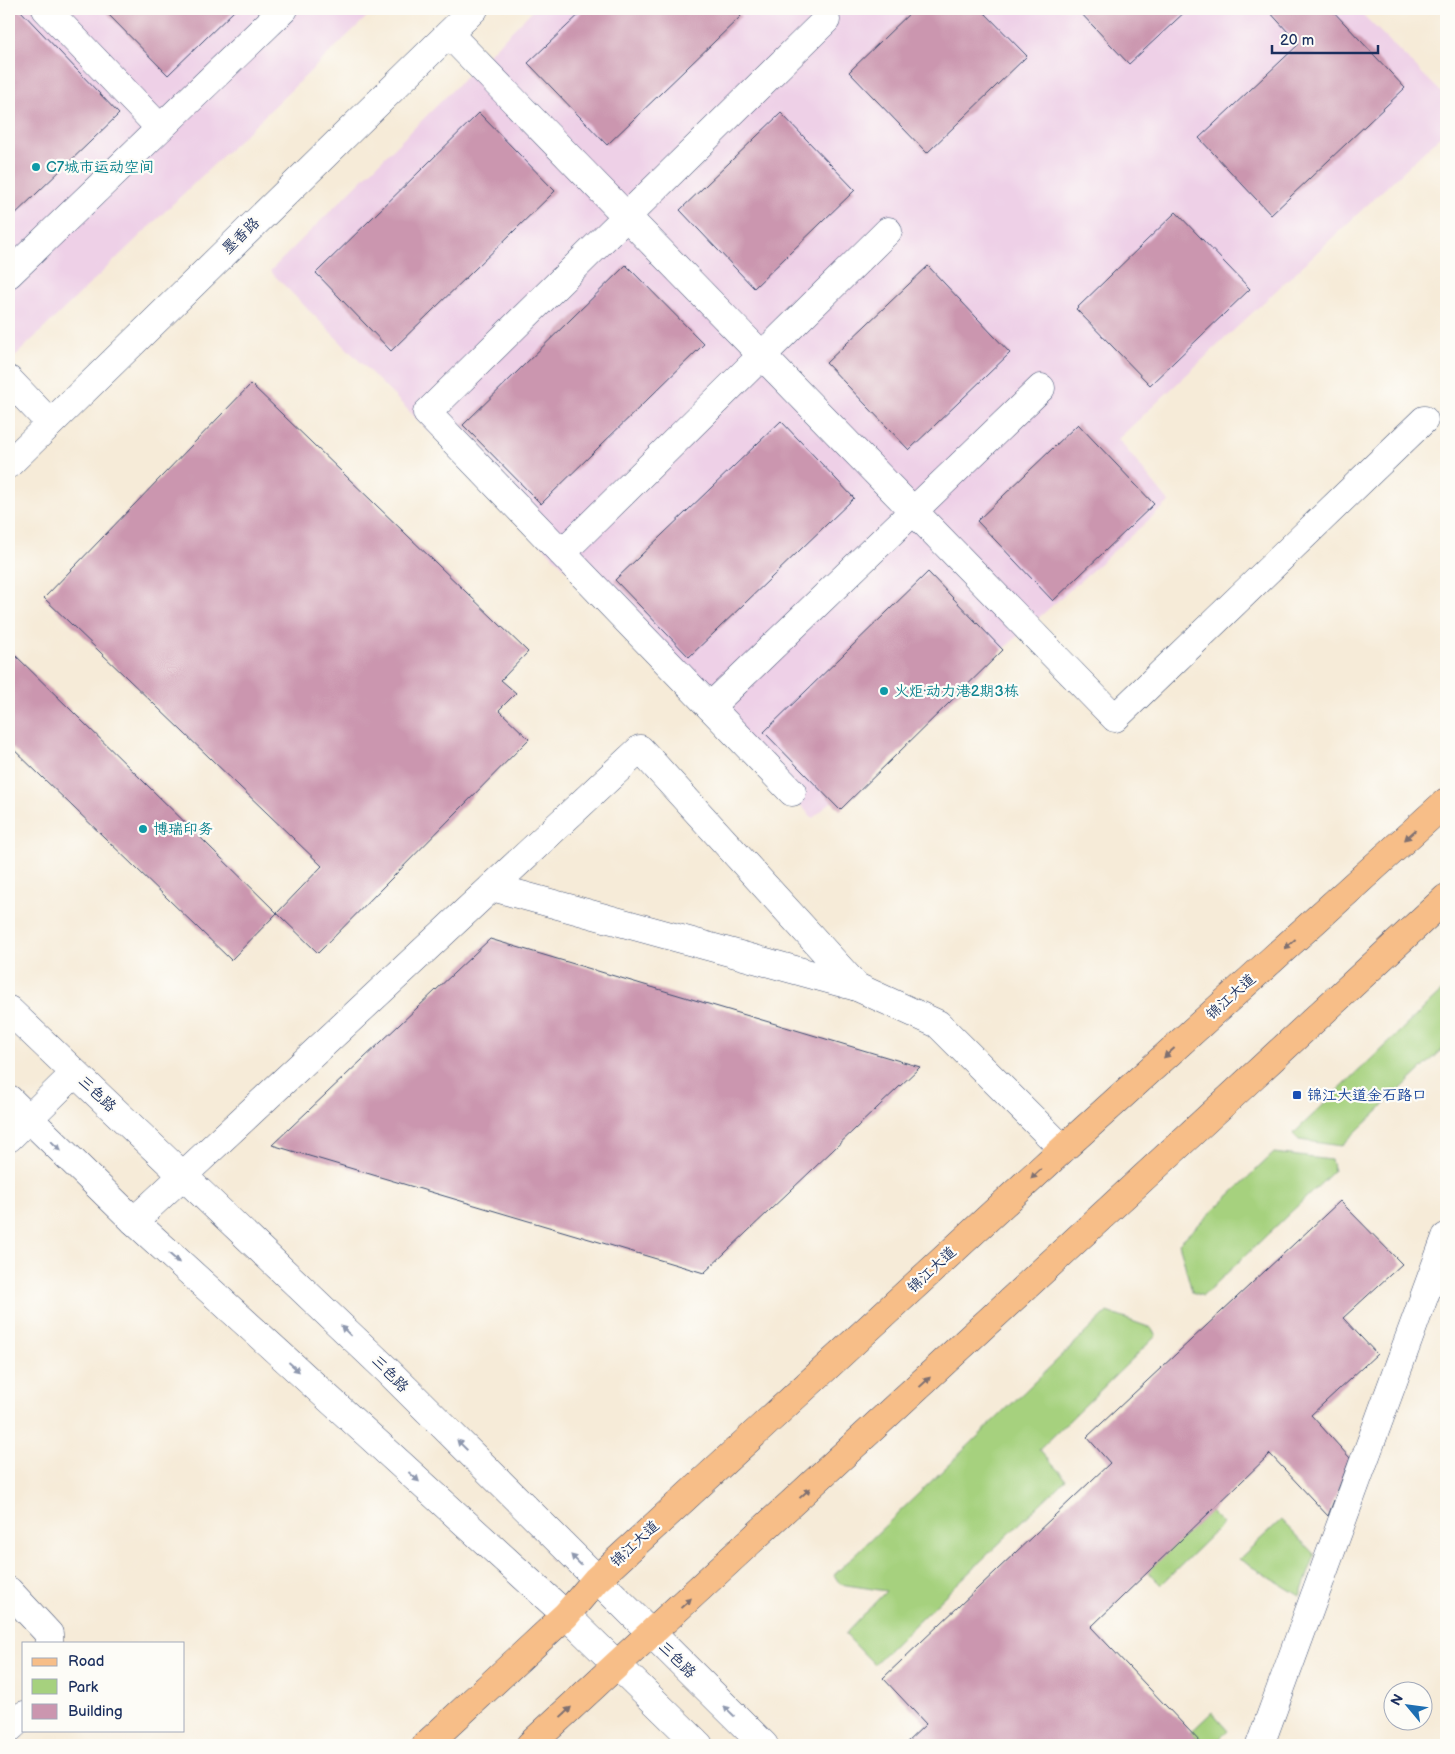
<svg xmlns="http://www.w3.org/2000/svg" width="1455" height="1754" viewBox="0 0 1455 1754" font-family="'Balsamiq Sans','LXGW WenKai TC',sans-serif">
<rect width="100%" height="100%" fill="#fdfcf7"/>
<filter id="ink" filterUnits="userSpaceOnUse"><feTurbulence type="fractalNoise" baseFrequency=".02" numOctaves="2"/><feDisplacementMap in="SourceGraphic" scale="10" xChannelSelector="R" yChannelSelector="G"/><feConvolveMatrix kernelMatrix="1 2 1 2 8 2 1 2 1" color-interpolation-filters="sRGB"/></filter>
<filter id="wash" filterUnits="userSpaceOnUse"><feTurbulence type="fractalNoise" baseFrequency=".0096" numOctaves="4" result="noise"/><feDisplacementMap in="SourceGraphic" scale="20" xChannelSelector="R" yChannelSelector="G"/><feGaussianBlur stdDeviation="1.12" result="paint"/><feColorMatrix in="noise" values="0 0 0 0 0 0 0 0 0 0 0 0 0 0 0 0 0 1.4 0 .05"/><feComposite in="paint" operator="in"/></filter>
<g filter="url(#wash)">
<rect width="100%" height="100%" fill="#f6ebd8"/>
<g fill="#eed0e7">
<polygon points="9,9 375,9 9,362"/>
<polygon points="534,9 1357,9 1446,97 1446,131 1118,439 1169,502 813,818 270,271"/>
</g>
<g fill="#a6d17e" stroke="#60806e">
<polygon points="1446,987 1446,1046 1341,1146 1299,1140 1293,1134"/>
<polygon points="1274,1153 1331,1160 1334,1171 1203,1296 1192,1292 1179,1243"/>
<polygon points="1107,1312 1151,1328 1156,1336 1039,1450 1066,1479 874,1664 845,1634 886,1591 840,1584 834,1575"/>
<polygon points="1210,1511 1223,1524 1161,1585 1147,1571"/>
<polygon points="1281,1520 1315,1555 1300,1596 1239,1559"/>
<polygon points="1212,1712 1228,1730 1218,1740 1223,1745 1203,1745 1191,1732"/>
</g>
<g id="blocks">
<g fill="#cb96af">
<polygon points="9,9 19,9 119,114 9,220"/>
<polygon points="103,9 236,9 168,75"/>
<polygon points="585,9 734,9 741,16 607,145 528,63"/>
<polygon points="914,9 981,9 1027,56 927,153 849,72"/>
<polygon points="1077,9 1188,9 1129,64"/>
<polygon points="1267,9 1331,9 1405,88 1271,215 1199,138 1299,44"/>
<polygon points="479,113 555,191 391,351 316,273"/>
<polygon points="781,113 855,190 754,288 680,210"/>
<polygon points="1176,212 1250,289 1150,385 1076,309"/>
<polygon points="626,265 704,344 541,504 463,425"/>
<polygon points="928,266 1010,353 909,450 826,363"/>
<polygon points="251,384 528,652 501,680 516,693 499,710 529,739 318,953 277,913 231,960 9,745 9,649 277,913 322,866 44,598"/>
<polygon points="781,421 854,498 689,657 615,580"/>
<polygon points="1078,424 1154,504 1053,601 977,521"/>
<polygon points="928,572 1003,650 840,810 764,732"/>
<polygon points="490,939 920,1067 704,1273 272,1145"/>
<polygon points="1340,1201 1402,1264 1343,1318 1377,1354 1311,1415 1350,1458 1328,1516 1270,1454 1091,1627 1203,1745 904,1745 926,1724 883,1678 1110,1463 1087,1437"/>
</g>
</g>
</g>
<g filter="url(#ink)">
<use href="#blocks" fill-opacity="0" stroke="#3c4b70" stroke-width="1"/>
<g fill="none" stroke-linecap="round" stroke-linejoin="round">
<defs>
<g id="minor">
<polyline points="46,9 159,127"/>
<polyline points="449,34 1115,718 1424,420"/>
<polyline points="9,274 284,9"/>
<polyline points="9,380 50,423"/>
<polyline points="9,464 474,9"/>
<polyline points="562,553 888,231"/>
<polyline points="710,707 1041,388"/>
<polyline points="792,792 427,413 826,20"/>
<polyline points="492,887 857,987"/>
<polyline points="9,1010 386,1369 764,1745"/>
<polyline points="9,1099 134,1221 566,1615 699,1745"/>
<polyline points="9,1138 75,1073"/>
<polyline points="134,1221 640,749 857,987 938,1024 1063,1149"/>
<polyline points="9,1591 49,1634 49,1643"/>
<polyline points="9,1729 24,1715"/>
<polyline points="1260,1745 1446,1237"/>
</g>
<g id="major">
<polyline points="426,1745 566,1615 596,1580 1063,1149 1446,802"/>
<polyline points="530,1745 1446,898"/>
</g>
</defs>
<use href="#minor" stroke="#3c4b70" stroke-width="29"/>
<use href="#major" stroke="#3c4b70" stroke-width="29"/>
<use href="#minor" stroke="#fff" stroke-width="28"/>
<use href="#major" stroke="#f7be88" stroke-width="28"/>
</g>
<defs><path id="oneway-solid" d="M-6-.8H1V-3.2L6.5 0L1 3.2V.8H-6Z" transform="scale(1.25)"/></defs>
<g fill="#7e6f71">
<use href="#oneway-solid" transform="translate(1410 835) rotate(138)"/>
<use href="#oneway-solid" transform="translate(1290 944) rotate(138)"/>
<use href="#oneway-solid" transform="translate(1169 1053) rotate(138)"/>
<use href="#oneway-solid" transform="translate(1036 1174) rotate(137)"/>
<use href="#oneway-solid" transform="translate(925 1382) rotate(-43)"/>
<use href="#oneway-solid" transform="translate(805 1493) rotate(-43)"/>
<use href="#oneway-solid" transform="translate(686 1603) rotate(-43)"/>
<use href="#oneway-solid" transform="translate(566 1712) rotate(-43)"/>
</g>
<g fill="#8d97ae">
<use href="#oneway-solid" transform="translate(56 1146) rotate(44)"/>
<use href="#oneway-solid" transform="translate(174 1258) rotate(42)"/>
<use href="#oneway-solid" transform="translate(346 1331) rotate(-136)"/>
<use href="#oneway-solid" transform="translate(294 1367) rotate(42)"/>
<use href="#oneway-solid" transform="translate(462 1445) rotate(-135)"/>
<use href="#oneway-solid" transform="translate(414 1477) rotate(42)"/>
<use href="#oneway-solid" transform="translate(576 1560) rotate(-135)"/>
<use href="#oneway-solid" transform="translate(729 1711) rotate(-136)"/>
</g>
</g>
<g fill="#0f9aa8" stroke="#fdfcf7" stroke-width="2">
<circle cx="36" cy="167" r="5"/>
<circle cx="884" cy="691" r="5"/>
<circle cx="143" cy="829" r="5"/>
</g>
<rect fill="#1a4fb4" stroke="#fdfcf7" stroke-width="2" x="1292" y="1090" width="10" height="10" rx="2.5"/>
<g text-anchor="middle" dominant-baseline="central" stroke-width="4.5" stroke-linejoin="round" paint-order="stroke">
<g font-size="15" fill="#0d838f" stroke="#fdfcf7" text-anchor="start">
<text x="46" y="167">C7城市运动空间</text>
<text x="894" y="691">火炬·动力港2期3栋</text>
<text x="153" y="829">博瑞印务</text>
</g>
<g font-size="15" fill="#1b2f5e" stroke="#fdfcf7">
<text transform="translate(241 236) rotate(-44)">墨香路</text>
<text transform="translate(1231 997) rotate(-42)">锦江大道</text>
<text transform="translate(97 1094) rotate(43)">三色路</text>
<text transform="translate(932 1270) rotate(-43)">锦江大道</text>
<text transform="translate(390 1374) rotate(45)">三色路</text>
<text transform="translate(635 1544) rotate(-43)">锦江大道</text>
<text transform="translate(677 1660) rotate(44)">三色路</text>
</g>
<g font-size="15" fill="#164399" stroke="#fdfcf7" text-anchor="start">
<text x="1307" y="1095">锦江大道金石路口</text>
</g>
</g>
<rect width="1455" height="1754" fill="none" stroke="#fdfcf7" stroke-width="30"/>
<rect x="22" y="1642" width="162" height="90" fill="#fdfcf7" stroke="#a3aaba"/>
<rect x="32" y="1658" width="25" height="8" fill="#f7be88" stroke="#a3aaba"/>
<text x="68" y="1666" font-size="15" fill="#1b2f5e">Road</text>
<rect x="32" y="1679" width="25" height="15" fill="#a6d17e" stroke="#a3aaba"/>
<text x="68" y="1692" font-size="15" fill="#1b2f5e">Park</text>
<rect x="32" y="1704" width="25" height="15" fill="#cb96af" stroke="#a3aaba"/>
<text x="68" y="1716" font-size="15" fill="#1b2f5e">Building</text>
<g transform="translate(1408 1706) rotate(299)"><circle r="24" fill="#fdfcf7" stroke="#a3aaba"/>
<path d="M0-4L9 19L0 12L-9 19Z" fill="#1f6fb2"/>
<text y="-8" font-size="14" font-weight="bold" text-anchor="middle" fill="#1b2f5e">N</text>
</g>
<path d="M1272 45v8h106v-8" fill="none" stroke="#1b2f5e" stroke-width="2.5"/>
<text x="1280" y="45" font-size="15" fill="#1b2f5e" stroke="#fdfcf7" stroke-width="4" paint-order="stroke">20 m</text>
</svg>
